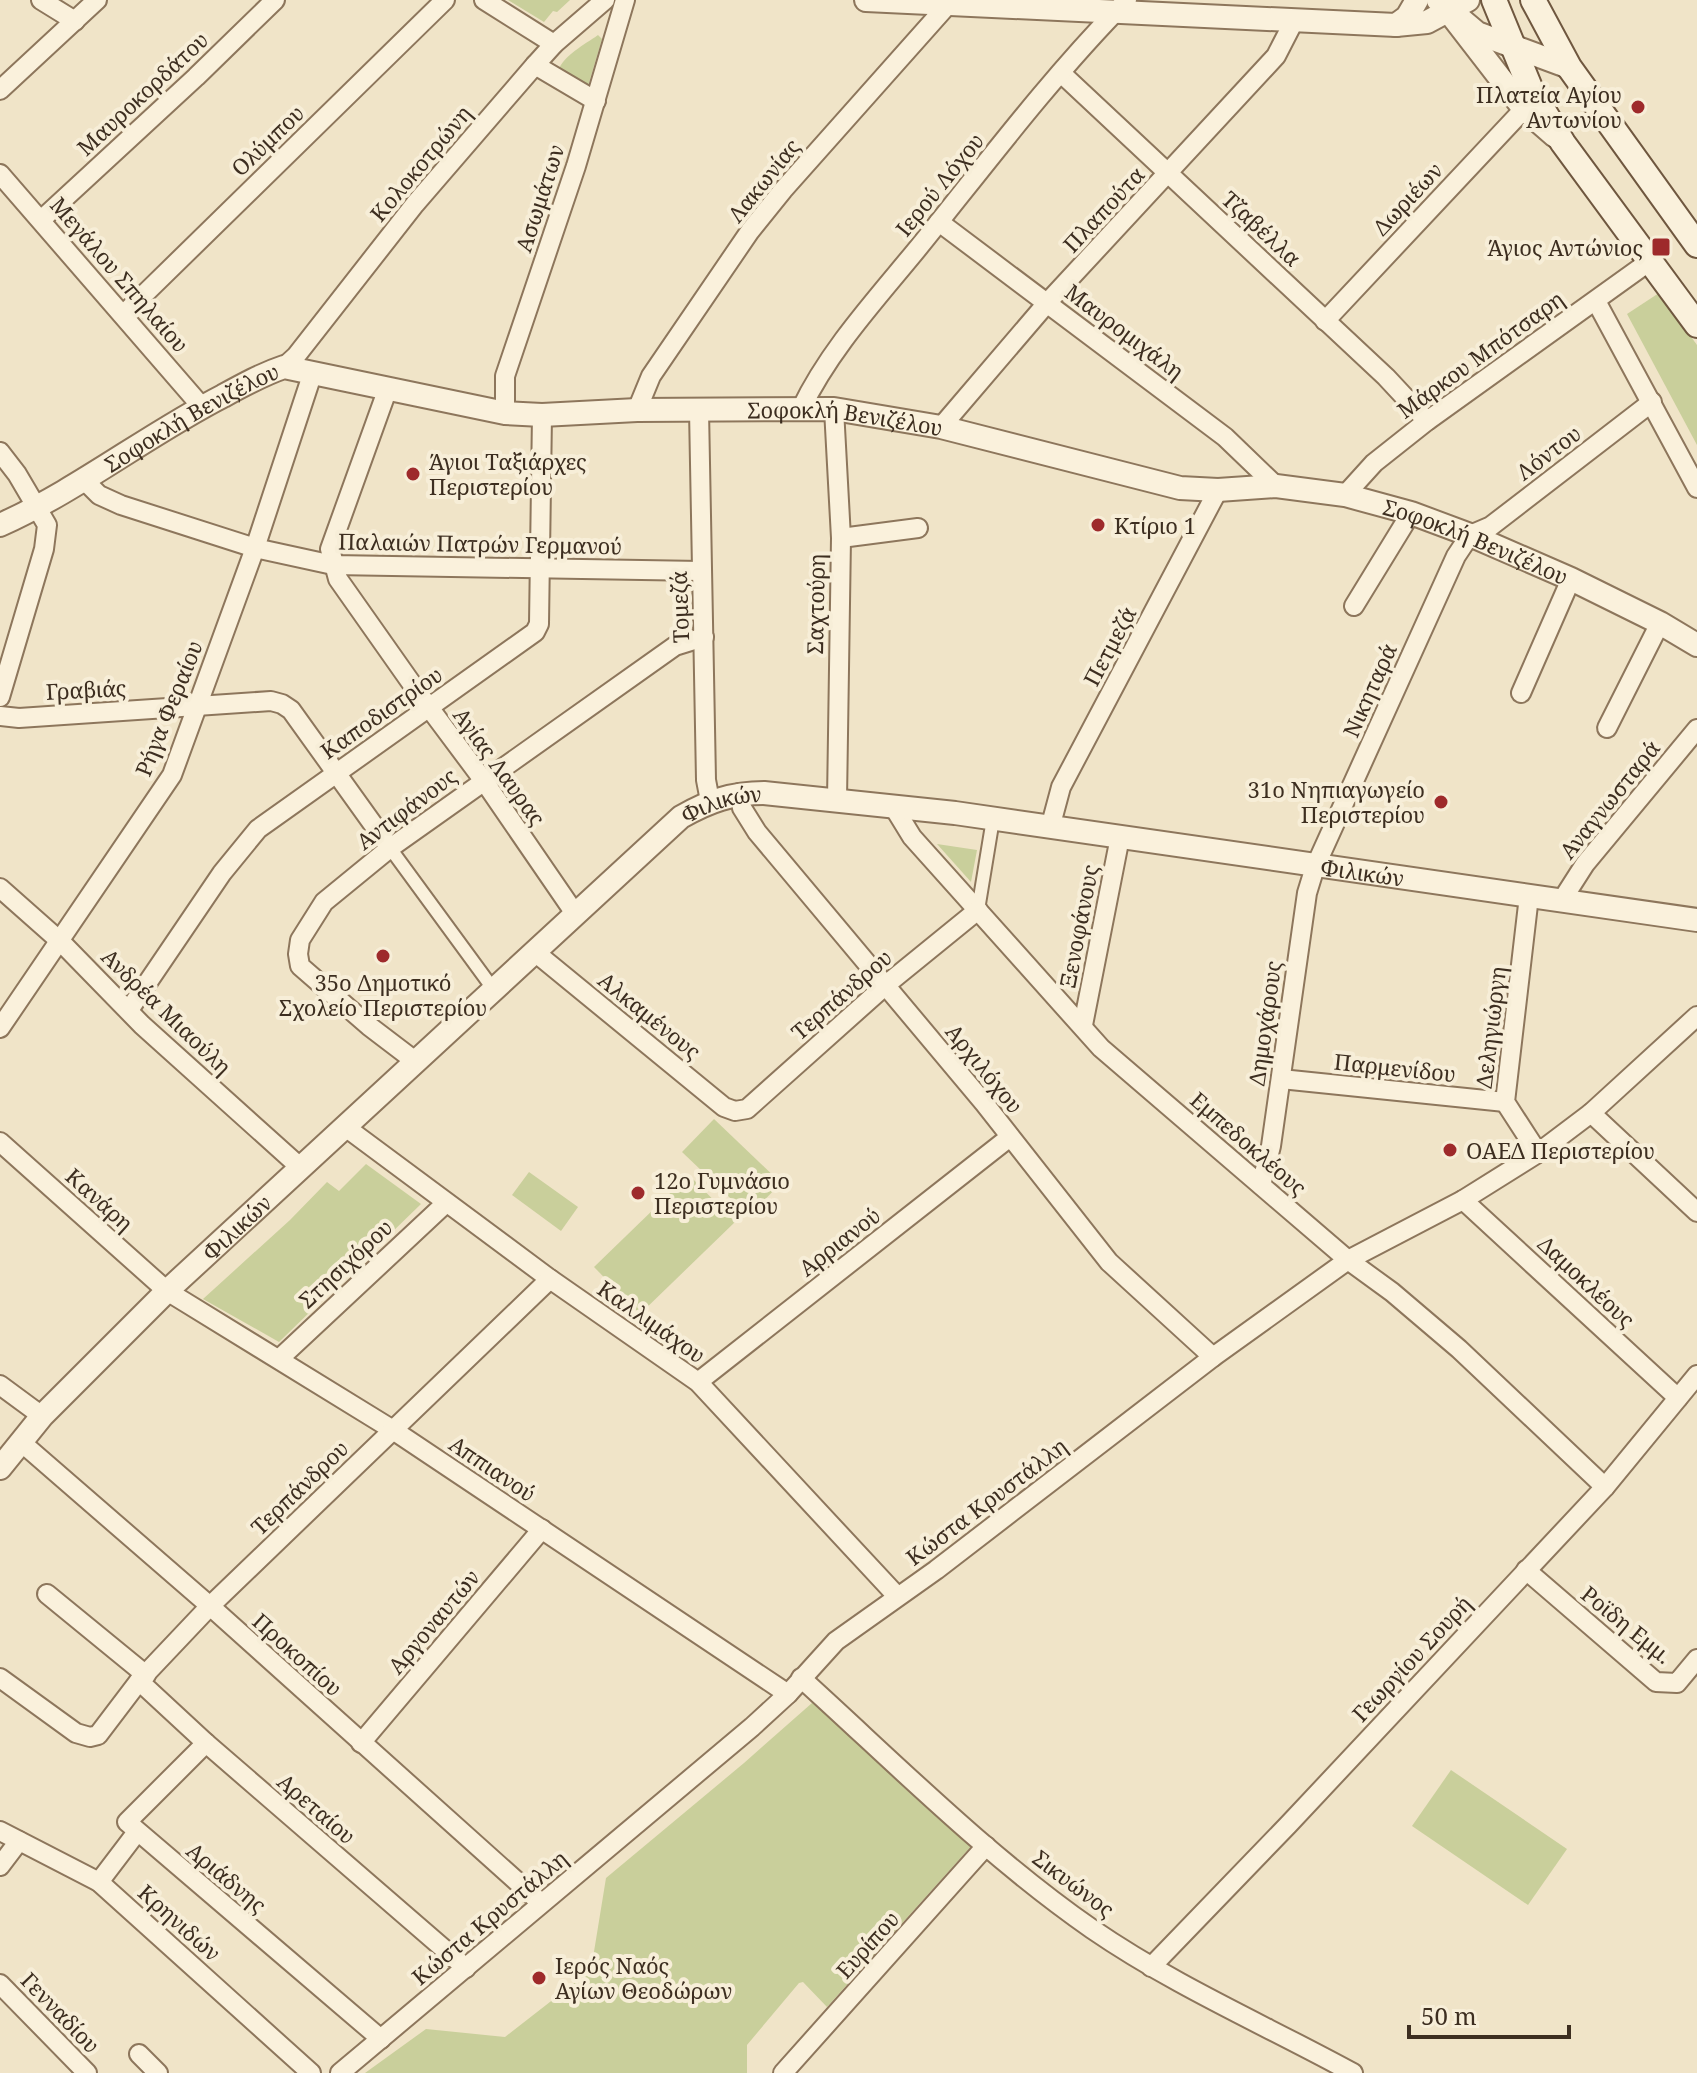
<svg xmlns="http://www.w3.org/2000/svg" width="1697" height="2073" viewBox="0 0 1697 2073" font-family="'Noto Serif',serif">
<rect width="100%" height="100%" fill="#f0e4c8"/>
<g fill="#c9cf9b">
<polygon points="508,0 570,0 557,12 553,11 544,22"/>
<path d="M598 35 602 39 588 86 558 71C564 55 584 45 598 35Z"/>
<polygon points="1659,293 1697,345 1697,445 1627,314"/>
<polygon points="937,844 977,850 971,882"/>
<polygon points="714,1119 781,1183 749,1216 682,1152"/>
<polygon points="366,1164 421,1204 279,1342 203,1299 290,1220 327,1182 339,1191"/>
<polygon points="529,1172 578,1207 561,1231 512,1195"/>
<polygon points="689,1175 735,1222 640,1314 594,1267"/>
<polygon points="812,1703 816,1703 974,1843 827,2007 803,1982 799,1983 747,2045 747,2073 365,2073 426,2029 505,2037 591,1970 606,1878 744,1763"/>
<polygon points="1451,1770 1567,1849 1528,1905 1412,1826"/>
</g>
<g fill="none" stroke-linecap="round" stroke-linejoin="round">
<defs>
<g id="pedestrian">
<polyline points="390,848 494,990"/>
<polyline points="978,910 993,819"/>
</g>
<g id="minor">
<polyline points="41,0 75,21"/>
<polyline points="484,0 554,44"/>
<polyline points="535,65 596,101"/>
<polyline points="1061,73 1386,377 1427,421"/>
<polyline points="0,90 97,0"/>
<polyline points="0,174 202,407"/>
<polyline points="41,220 196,77 275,0"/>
<polyline points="939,222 1225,437 1276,486"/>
<polyline points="1596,301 1697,488"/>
<polyline points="124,314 445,0"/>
<polyline points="1325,321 1524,109"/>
<polyline points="284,367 296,356 415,204 535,65 554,44 605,0"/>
<polyline points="388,388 330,549 338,579 419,694 484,781 576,915"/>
<path d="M801 409C831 346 883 292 927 237 991 157 1054 74 1127 0"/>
<polyline points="834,409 841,538 837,800"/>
<polyline points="637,410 651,376 750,231 783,190 952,0"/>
<polyline points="699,410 706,780 710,801"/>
<polyline points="505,413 505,376 576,166 625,0"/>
<polyline points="941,427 1047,303 1276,56 1294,21"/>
<polyline points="0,452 17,474 47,525 44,549 0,697"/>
<polyline points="83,479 99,495 121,505 255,548 333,565 701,571"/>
<polyline points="1345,495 1374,463 1427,421 1650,261"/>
<polyline points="841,538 918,528"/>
<polyline points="1354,606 1411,513"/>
<polyline points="1521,693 1571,579"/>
<polyline points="0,716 19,718 271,701 282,704 291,710 390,848"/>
<polyline points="1607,728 1660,623"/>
<polyline points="739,793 742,808 757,832 984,1103 1109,1262 1213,1357"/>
<polyline points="893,806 912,837 1101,1048 1348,1260 1392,1292 1459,1349 1605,1487"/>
<polyline points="1050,828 1061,787 1218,490"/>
<polyline points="0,888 61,942 142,1025 301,1168"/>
<polyline points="1529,896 1505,1102 1538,1153"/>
<polyline points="1562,900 1585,864 1697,729"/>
<polyline points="536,953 724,1107 735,1111 747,1109 887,984 978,910"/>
<polyline points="129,1010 222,873 258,829 535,632 539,624 542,415"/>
<polyline points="1083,1025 1120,837"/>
<polyline points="0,1028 172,775 255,548 313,372"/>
<polyline points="415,1061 369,1026 300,966 298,954 300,940 324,902 390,848 675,646 704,637"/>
<polyline points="1281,1079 1505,1102"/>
<polyline points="1591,1113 1697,1212"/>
<polyline points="344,1126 550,1279 698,1382 897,1596"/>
<polyline points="0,1142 167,1291 393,1430 788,1694"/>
<polyline points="1261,1185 1271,1146 1307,893 1315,867 1456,556 1470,535 1491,526 1652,402"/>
<polyline points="1463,1200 1678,1398"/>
<polyline points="279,1359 446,1203"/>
<polyline points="698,1382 1010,1137"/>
<polyline points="0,1385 42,1416"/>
<polyline points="21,1442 210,1606 541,1903"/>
<polyline points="1526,1570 1656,1682 1677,1683 1697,1659"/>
<polyline points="47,1594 146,1675"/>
<polyline points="0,1678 76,1733 90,1737 98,1735 139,1681 210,1606 550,1279"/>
<path d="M801 1678C896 1764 987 1856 1092 1929 1175 1986 1265 2025 1353 2073"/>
<polyline points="139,1681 206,1743 466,1968"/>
<polyline points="206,1743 127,1822 381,2039"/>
<polyline points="361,1743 542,1529"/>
<polyline points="0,1831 99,1882 311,2073"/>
<polyline points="0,1866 19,1841"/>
<polyline points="99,1882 137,1832"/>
<polyline points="1151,1967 1288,1825 1605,1487 1697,1375"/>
<polyline points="0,1984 87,2073"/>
<polyline points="139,2054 158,2073"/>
<polyline points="340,2073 752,1727 788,1694 836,1641 936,1570 1213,1357 1348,1260 1463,1200 1538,1153 1591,1113 1697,1016"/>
<polyline points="783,2073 986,1846"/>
</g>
<g id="tertiary">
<polyline points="866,0 1396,25 1427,22 1468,0"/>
<polyline points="1438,0 1477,33 1569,67"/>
<polyline points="1449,12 1524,109 1555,136"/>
<polyline points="1396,25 1407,17 1417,0"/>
<path id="s1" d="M0 525C78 490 147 435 223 396 243 385 263 374 284 367L505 413 542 415 637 410 834 409 941 427 1180 488 1218 490 1276 486 1345 495 1411 513 1470 535 1571 579 1660 623 1697 645"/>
<path id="s2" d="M0 1468 42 1416 167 1291 681 817C709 801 732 793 764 793L955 813 1697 920"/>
</g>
<g id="secondary">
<polyline points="1494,0 1531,90 1563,143 1697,325"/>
<polyline points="1533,0 1569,67 1697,245"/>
</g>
</defs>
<use href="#pedestrian" stroke="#8d765c" stroke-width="16"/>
<use href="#minor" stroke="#8d765c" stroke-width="22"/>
<use href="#tertiary" stroke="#8d765c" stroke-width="26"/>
<use href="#secondary" stroke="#6f573f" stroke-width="28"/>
<use href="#pedestrian" stroke="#faf1dc" stroke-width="12"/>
<use href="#minor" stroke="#faf1dc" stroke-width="18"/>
<use href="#tertiary" stroke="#faf1dc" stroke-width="22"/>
<use href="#secondary" stroke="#faf1dc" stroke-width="24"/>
</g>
<g fill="#9e2a2b" stroke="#f7eed8" stroke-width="3">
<circle cx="1638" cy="107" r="8"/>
<rect x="1651" y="237" width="20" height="20" rx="4"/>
<circle cx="413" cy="474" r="8"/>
<circle cx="1098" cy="525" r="8"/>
<circle cx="1441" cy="802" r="8"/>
<circle cx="383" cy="956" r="8"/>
<circle cx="1450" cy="1150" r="8"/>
<circle cx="638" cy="1193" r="8"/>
<circle cx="539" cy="1978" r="8"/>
</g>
<g text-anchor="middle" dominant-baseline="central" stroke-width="8" stroke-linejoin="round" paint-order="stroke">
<g font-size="22" fill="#3d2e20" stroke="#f7eed8">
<text transform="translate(142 93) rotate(-43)">Μαυροκορδάτου</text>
<text transform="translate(267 140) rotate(-44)">Ολύμπου</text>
<text transform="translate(420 163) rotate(-50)">Κολοκοτρώνη</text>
<text transform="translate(763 180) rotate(-51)">Λακωνίας</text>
<text transform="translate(939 184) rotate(-51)">Ιερού Λόχου</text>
<text transform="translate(539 198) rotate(-72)">Ασωμάτων</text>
<text transform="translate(1407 198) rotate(-47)">Δωριέων</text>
<text transform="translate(1103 209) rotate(-47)">Πλαπούτα</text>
<text transform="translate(1262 228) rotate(43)">Τζαβέλλα</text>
<text transform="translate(120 274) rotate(49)">Μεγάλου Σπηλαίου</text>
<text transform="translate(1125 331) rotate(37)">Μαυρομιχάλη</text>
<text transform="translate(1480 354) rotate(-36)">Μάρκου Μπότσαρη</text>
<text stroke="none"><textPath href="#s1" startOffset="220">Σοφοκλή Βενιζέλου</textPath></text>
<text stroke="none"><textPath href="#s1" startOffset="892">Σοφοκλή Βενιζέλου</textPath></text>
<text transform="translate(1548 452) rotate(-37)">Λόντου</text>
<text transform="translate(480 543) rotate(1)">Παλαιών Πατρών Γερμανού</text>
<text stroke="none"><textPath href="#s1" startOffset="1540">Σοφοκλή Βενιζέλου</textPath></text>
<text transform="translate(815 604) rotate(-89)">Σαχτούρη</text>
<text transform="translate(679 607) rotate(-92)">Τομεζά</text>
<text transform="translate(1109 646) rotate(-62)">Πετμεζά</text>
<text transform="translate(86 689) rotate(-3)">Γραβιάς</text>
<text transform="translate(1369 690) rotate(-66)">Νικηταρά</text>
<text transform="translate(168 708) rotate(-68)">Ρήγα Φεραίου</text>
<text transform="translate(381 712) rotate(-35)">Καποδιστρίου</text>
<text transform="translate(500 766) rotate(54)">Αγίας Λαυρας</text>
<text transform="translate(1609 799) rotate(-51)">Αναγνωσταρά</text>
<text transform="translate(406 808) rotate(-37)">Αντιφάνους</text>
<text stroke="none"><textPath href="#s2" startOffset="986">Φιλικών</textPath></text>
<text stroke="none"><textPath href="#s2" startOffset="1634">Φιλικών</textPath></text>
<text transform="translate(1078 926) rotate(-79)">Ξενοφάνους</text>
<text transform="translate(841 994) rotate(-41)">Τερπάνδρου</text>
<text transform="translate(167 1011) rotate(44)">Ανδρέα Μιαούλη</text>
<text transform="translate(650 1015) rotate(39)">Αλκαμένους</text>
<text transform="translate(1264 1023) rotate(-82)">Δημοχάρους</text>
<text transform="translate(1490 1027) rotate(-83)">Δεληγιώργη</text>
<text transform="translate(1395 1067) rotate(6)">Παρμενίδου</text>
<text transform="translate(985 1068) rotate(51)">Αρχιλόχου</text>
<text transform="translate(1249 1143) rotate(41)">Εμπεδοκλέους</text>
<text transform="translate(100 1199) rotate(42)">Κανάρη</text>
<text stroke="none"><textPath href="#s2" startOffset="338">Φιλικών</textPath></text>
<text transform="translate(839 1241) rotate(-38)">Αρριανού</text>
<text transform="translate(345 1263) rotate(-43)">Στησιχόρου</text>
<text transform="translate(1587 1281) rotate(43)">Δαμοκλέους</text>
<text transform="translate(652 1321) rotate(35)">Καλλιμάχου</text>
<text transform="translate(493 1468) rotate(34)">Αππιανού</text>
<text transform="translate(299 1487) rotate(-44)">Τερπάνδρου</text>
<text transform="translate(986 1501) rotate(-37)">Κώστα Κρυστάλλη</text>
<text transform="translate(433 1621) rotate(-50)">Αργοναυτών</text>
<text transform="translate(1627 1624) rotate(39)">Ροϊδη Εμμ.</text>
<text transform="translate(298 1654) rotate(42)">Προκοπίου</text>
<text transform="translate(1411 1658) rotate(-47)">Γεωργίου Σουρή</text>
<text transform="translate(317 1808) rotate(41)">Αρεταίου</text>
<text transform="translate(227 1877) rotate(40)">Αριάδνης</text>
<text transform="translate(1074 1883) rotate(37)">Σικυώνος</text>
<text transform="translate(489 1917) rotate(-40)">Κώστα Κρυστάλλη</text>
<text transform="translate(180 1922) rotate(42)">Κρηνιδών</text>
<text transform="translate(867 1944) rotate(-48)">Ευρίπου</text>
<text transform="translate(61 2012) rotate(46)">Γενναδίου</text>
</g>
<g font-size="22" fill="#3d2e20" stroke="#f7eed8" text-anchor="start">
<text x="1622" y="94" text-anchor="end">Πλατεία Αγίου<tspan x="1622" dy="25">Αντωνίου</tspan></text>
<text x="1643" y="247" text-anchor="end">Άγιος Αντώνιος</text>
<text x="429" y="461">Άγιοι Ταξιάρχες<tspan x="429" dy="25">Περιστερίου</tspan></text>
<text x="1114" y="525">Κτίριο 1</text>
<text x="1425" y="789" text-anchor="end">31ο Νηπιαγωγείο<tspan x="1425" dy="25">Περιστερίου</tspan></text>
<text x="383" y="982" text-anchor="middle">35ο Δημοτικό<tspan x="383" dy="25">Σχολείο Περιστερίου</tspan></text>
<text x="1466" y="1150">ΟΑΕΔ Περιστερίου</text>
<text x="654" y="1180">12ο Γυμνάσιο<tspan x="654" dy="25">Περιστερίου</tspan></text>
<text x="555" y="1965">Ιερός Ναός<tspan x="555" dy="25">Αγίων Θεοδώρων</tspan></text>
</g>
</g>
<path d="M1409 2025v12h160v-12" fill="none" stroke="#3d2e20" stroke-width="4"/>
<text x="1421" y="2025" font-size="24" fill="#3d2e20" stroke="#f7eed8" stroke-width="6" paint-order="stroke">50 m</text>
</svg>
